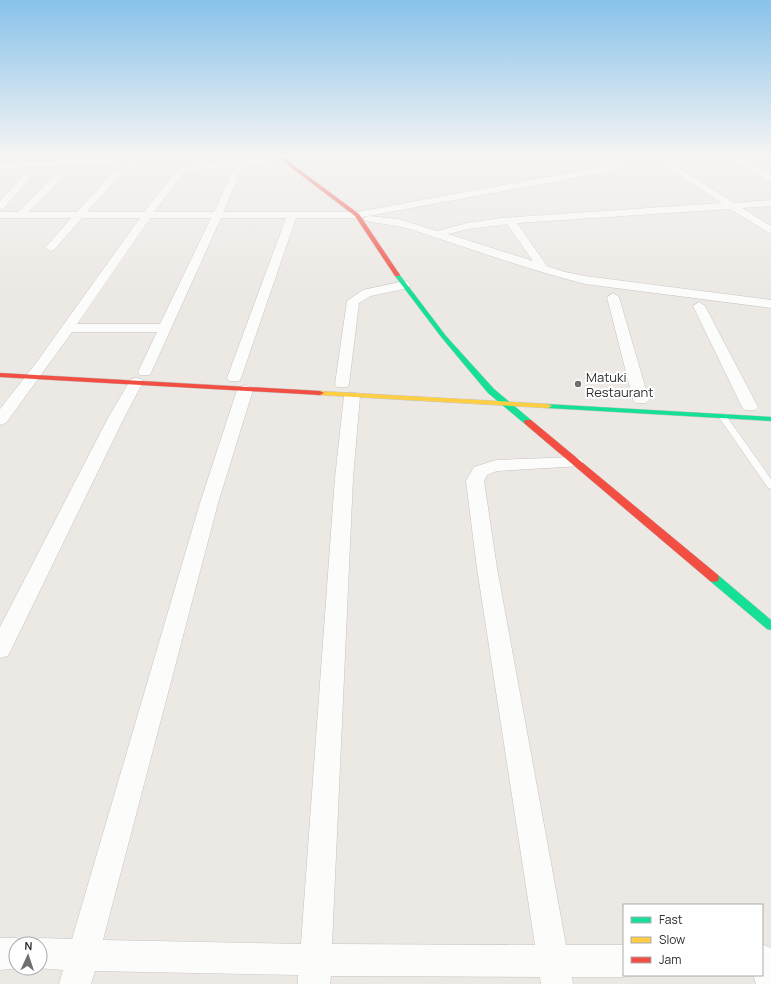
<svg xmlns="http://www.w3.org/2000/svg" width="771" height="984" viewBox="0 0 771 984" font-family="Manrope,sans-serif">
<rect width="100%" height="100%" fill="#ece8e4"/>
<g fill="none" stroke-linecap="round" stroke-linejoin="round">
<defs>
<polygon id="lane" points="719,414 725,414 771,479 771,489 768,488 718,416"/>
<g id="street">
<polygon points="140,156 202,156 198,158 0,169 0,163"/>
<path d="M651 156H661L734 203 771 200V206L742 208 771 226V234L730 209 517 223 547 266 565 272 585 276 771 300V308L585 284C526 269 468 248 410 229 401 226 366 222 363 219L368 216 398 219 437 231 467 223 502 218 722 203ZM507 224 533 261 448 234 468 229Z"/>
<path d="M281 157H284V161L244 165 223 212H357L618 164 622 167 618 170 357 218H296L241 378 239 381H229L227 378 286 218H221L150 375H140L138 372 157 332H72L6 423 0 425V409L36 363 140 218H82L54 250 50 251 45 248 71 218H0V212H18L56 174H62V178L29 212H77L115 170H121V174L87 212H144L175 172 184 167ZM235 166 214 212H154L181 176 189 171ZM150 218H211L160 324H77Z"/>
<polygon points="734,158 740,158 771,175 771,182 734,162"/>
<polygon points="26,175 29,176 29,180 3,209 0,210 0,201 23,176"/>
<polygon points="404,281 408,282 410,285 408,288 371,296 359,303 349,384 347,387 337,387 335,384 347,301 363,290"/>
<polygon points="613,293 619,297 649,400 646,403 636,403 633,400 607,297"/>
<polygon points="699,302 705,306 758,407 755,410 745,410 742,407 693,306"/>
<polygon points="136,378 141,379 143,382 124,418 8,656 0,658 0,627 108,418 131,379"/>
<polygon points="245,385 250,387 253,390 218,503 103,940 301,944 335,478 344,396 347,393 357,393 360,396 353,478 332,944 535,945 477,568 466,481 474,467 496,460 575,457 581,458 584,462 581,466 497,471 487,475 484,481 497,568 566,945 624,945 624,975 628,975 624,977 572,977 573,984 541,984 540,977 331,976 330,984 298,984 298,975 95,971 91,984 59,984 63,970 36,968 40,968 40,944 29,943 40,938 72,939 200,503 237,390 240,387"/>
<polygon points="0,938 16,938 27,943 16,944 16,968 20,968 0,970"/>
<polygon points="764,945 771,948 771,984 756,984 753,975 762,975 762,946"/>
</g>
<g id="fast">
<polygon points="395,274 399,274 446,336 494,389 531,420 532,422 531,424 525,424 488,393 442,338 395,276"/>
<polygon points="545,404 771,417 771,421 548,408 545,408 544,406"/>
<polygon points="714,574 718,575 771,620 771,630 767,629 710,581 709,578 710,575"/>
</g>
<polygon id="slow" points="317,391 548,404 552,406 548,408 320,395 317,395"/>
<g id="jam">
<polygon points="281,156 359,214 400,275 399,276 395,276 355,216 276,156"/>
<polygon points="0,373 320,391 324,393 320,395 0,377"/>
<polygon points="525,420 531,420 718,575 719,578 718,581 714,582 710,581 525,424 524,422"/>
</g>
</defs>
<use href="#lane" stroke="#c5c4c5" stroke-width="1"/>
<use href="#street" stroke="#c5c4c5" stroke-width="1"/>
<use href="#fast" stroke="#c5c4c5" stroke-width="1"/>
<use href="#slow" stroke="#c5c4c5" stroke-width="1"/>
<use href="#jam" stroke="#c5c4c5" stroke-width="1"/>
<use href="#lane" fill="#fcfcfb" fill-rule="evenodd"/>
<use href="#street" fill="#fcfcfb" fill-rule="evenodd"/>
<use href="#fast" fill="#16e098" fill-rule="evenodd"/>
<use href="#slow" fill="#ffcf43" fill-rule="evenodd"/>
<use href="#jam" fill="#f24e42" fill-rule="evenodd"/>
</g>
<linearGradient id="sky" x2="0" y2="1"><stop stop-color="#88c2ea"/><stop offset="0.53" stop-color="#f6f5f3"/><stop offset="1" stop-color="#f6f5f3" stop-opacity="0"/></linearGradient>
<rect width="771" height="294" fill="url(#sky)"/>
<circle fill="#706f6e" stroke="#fff" stroke-width="1.5" cx="578" cy="384" r="4"/>
<g text-anchor="middle" dominant-baseline="central" stroke-width="4" stroke-linejoin="round" paint-order="stroke">
<g font-size="13" fill="#2e2e2e" stroke="#fff" text-anchor="start">
<text x="586" y="377">Matuki<tspan x="586" dy="15">Restaurant</tspan></text>
</g>
</g>
<rect x="623" y="904" width="140" height="72" fill="#ffffff" stroke="#ababab"/>
<rect x="631" y="917" width="20" height="6" fill="#16e098" stroke="#ababab"/>
<text x="659" y="924" font-size="12" fill="#2e2e2e">Fast</text>
<rect x="631" y="937" width="20" height="6" fill="#ffcf43" stroke="#ababab"/>
<text x="659" y="944" font-size="12" fill="#2e2e2e">Slow</text>
<rect x="631" y="957" width="20" height="6" fill="#f24e42" stroke="#ababab"/>
<text x="659" y="964" font-size="12" fill="#2e2e2e">Jam</text>
<g transform="translate(28 956) rotate(3)"><circle r="19" fill="#ffffff" stroke="#ababab"/>
<path d="M0-3L7 15L0 10L-7 15Z" fill="#706f6e"/>
<text y="-6" font-size="11" font-weight="bold" text-anchor="middle" fill="#2e2e2e">N</text>
</g>
</svg>
